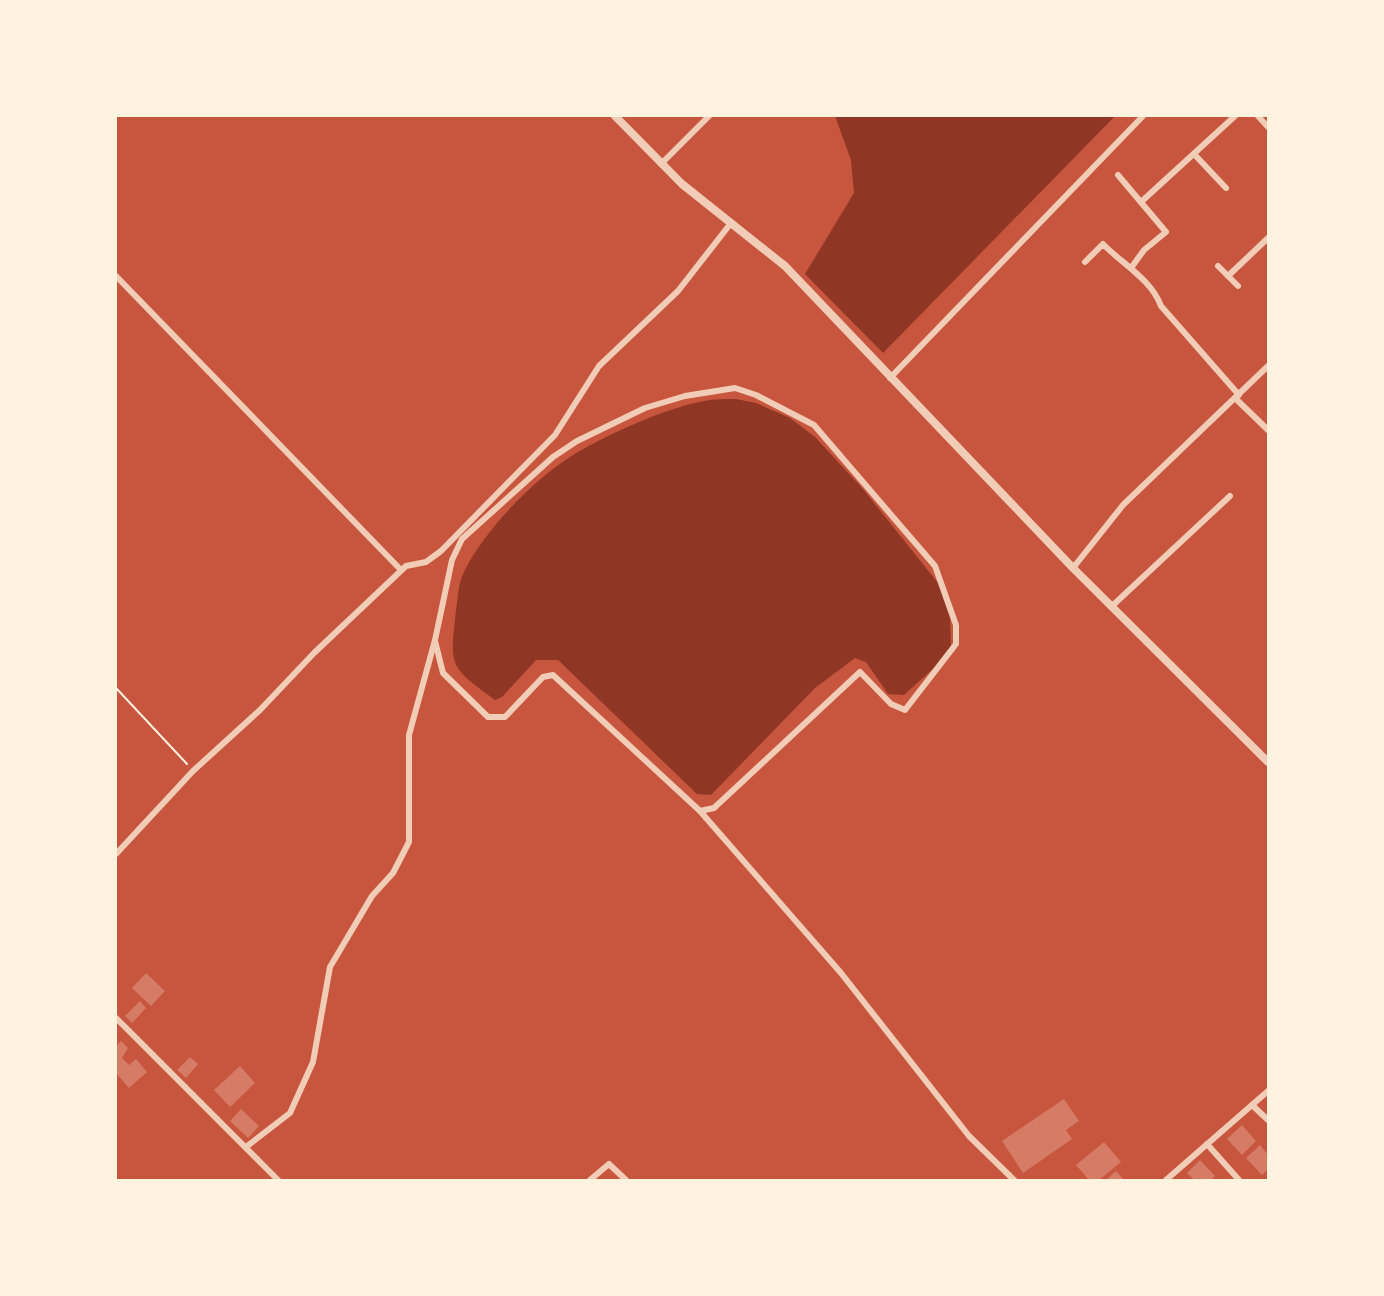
<svg xmlns="http://www.w3.org/2000/svg" width="1384" height="1296" viewBox="0 0 1384 1296" font-family="'Golos Text',sans-serif">
<rect width="100%" height="100%" fill="#c8553d"/>
<g fill="#8f3625">
<polygon points="835,116 1115,116 883,353 805,274 854,193 851,160"/>
<path d="M736 399 756 403 790 418 815 437 863 489 938 583 950 618 951 646 936 666 904 695 888 694 866 662 855 658 815 688 711 795 697 794 558 660H536L502 697 495 700C448 665 450 668 456 610 458 598 458 585 463 574 482 533 532 481 570 457 601 437 668 407 704 401 714 399 726 399 736 399Z"/>
</g>
<g fill="#d67c66">
<polygon points="146,973 165,991 151,1006 132,988"/>
<polygon points="140,1001 146,1008 132,1023 125,1016"/>
<polygon points="121,1041 128,1048 122,1058 129,1065 136,1059 147,1072 129,1088 116,1073 116,1046"/>
<polygon points="190,1057 198,1064 186,1078 177,1070"/>
<polygon points="240,1066 255,1083 230,1107 214,1090"/>
<polygon points="1064,1099 1079,1121 1066,1130 1072,1139 1023,1173 1002,1141"/>
<polygon points="241,1109 259,1126 248,1138 230,1121"/>
<polygon points="1242,1125 1256,1141 1242,1155 1227,1139"/>
<polygon points="1104,1142 1121,1162 1099,1180 1089,1180 1076,1165"/>
<polygon points="1260,1145 1268,1155 1268,1169 1262,1175 1246,1158"/>
<polygon points="1200,1160 1215,1176 1211,1180 1194,1180 1187,1173"/>
<polygon points="1116,1171 1124,1180 1106,1180"/>
</g>
<g fill="none" stroke-linecap="round" stroke-linejoin="round">
<polyline stroke="#fff3e0" stroke-width="2" points="116,688 187,764"/>
<g stroke="#f1ccb7" stroke-width="6">
<polyline points="1258,116 1268,127"/>
<polyline points="1194,154 1226,188"/>
<polyline points="661,164 709,116"/>
<polyline points="1118,175 1166,232 1144,250 1131,268"/>
<polyline points="1141,202 1235,116"/>
<path d="M1085 262 1103 244C1122 264 1151 279 1161 306L1239 395"/>
<polyline points="1218,266 1238,286"/>
<polyline points="116,276 401,570"/>
<polyline points="1228,276 1268,238"/>
<polyline points="890,378 1143,116"/>
<polyline points="1235,398 1268,430"/>
<polyline points="1073,568 1123,505 1268,366"/>
<polyline points="1111,607 1230,496"/>
<polyline points="435,641 443,673 488,717 505,717 543,677 553,675 700,811 841,973 969,1136 1014,1180"/>
<polyline points="116,854 193,771 260,710 314,653 406,566 426,562 441,551 555,435 599,366 678,291 731,223"/>
<polyline points="116,1018 278,1180"/>
<polyline points="1252,1105 1268,1120"/>
<polyline points="1207,1144 1239,1180"/>
<polyline points="246,1147 290,1113 313,1062 330,967 372,896 393,873 409,842 409,735 435,640 452,560 462,539 553,457 577,441 645,408 685,396 735,388 756,395 814,425 935,566 956,625 956,644 905,710 891,704 860,672 714,808 700,811"/>
<polyline points="590,1180 609,1164 626,1180"/>
<polyline points="1166,1180 1268,1091"/>
</g>
<polyline stroke="#f1ccb7" stroke-width="8" points="615,116 682,184 785,266 1073,568 1268,762"/>
</g>
<rect width="1384" height="1296" fill="none" stroke="#fff3e0" stroke-width="234"/>
</svg>
